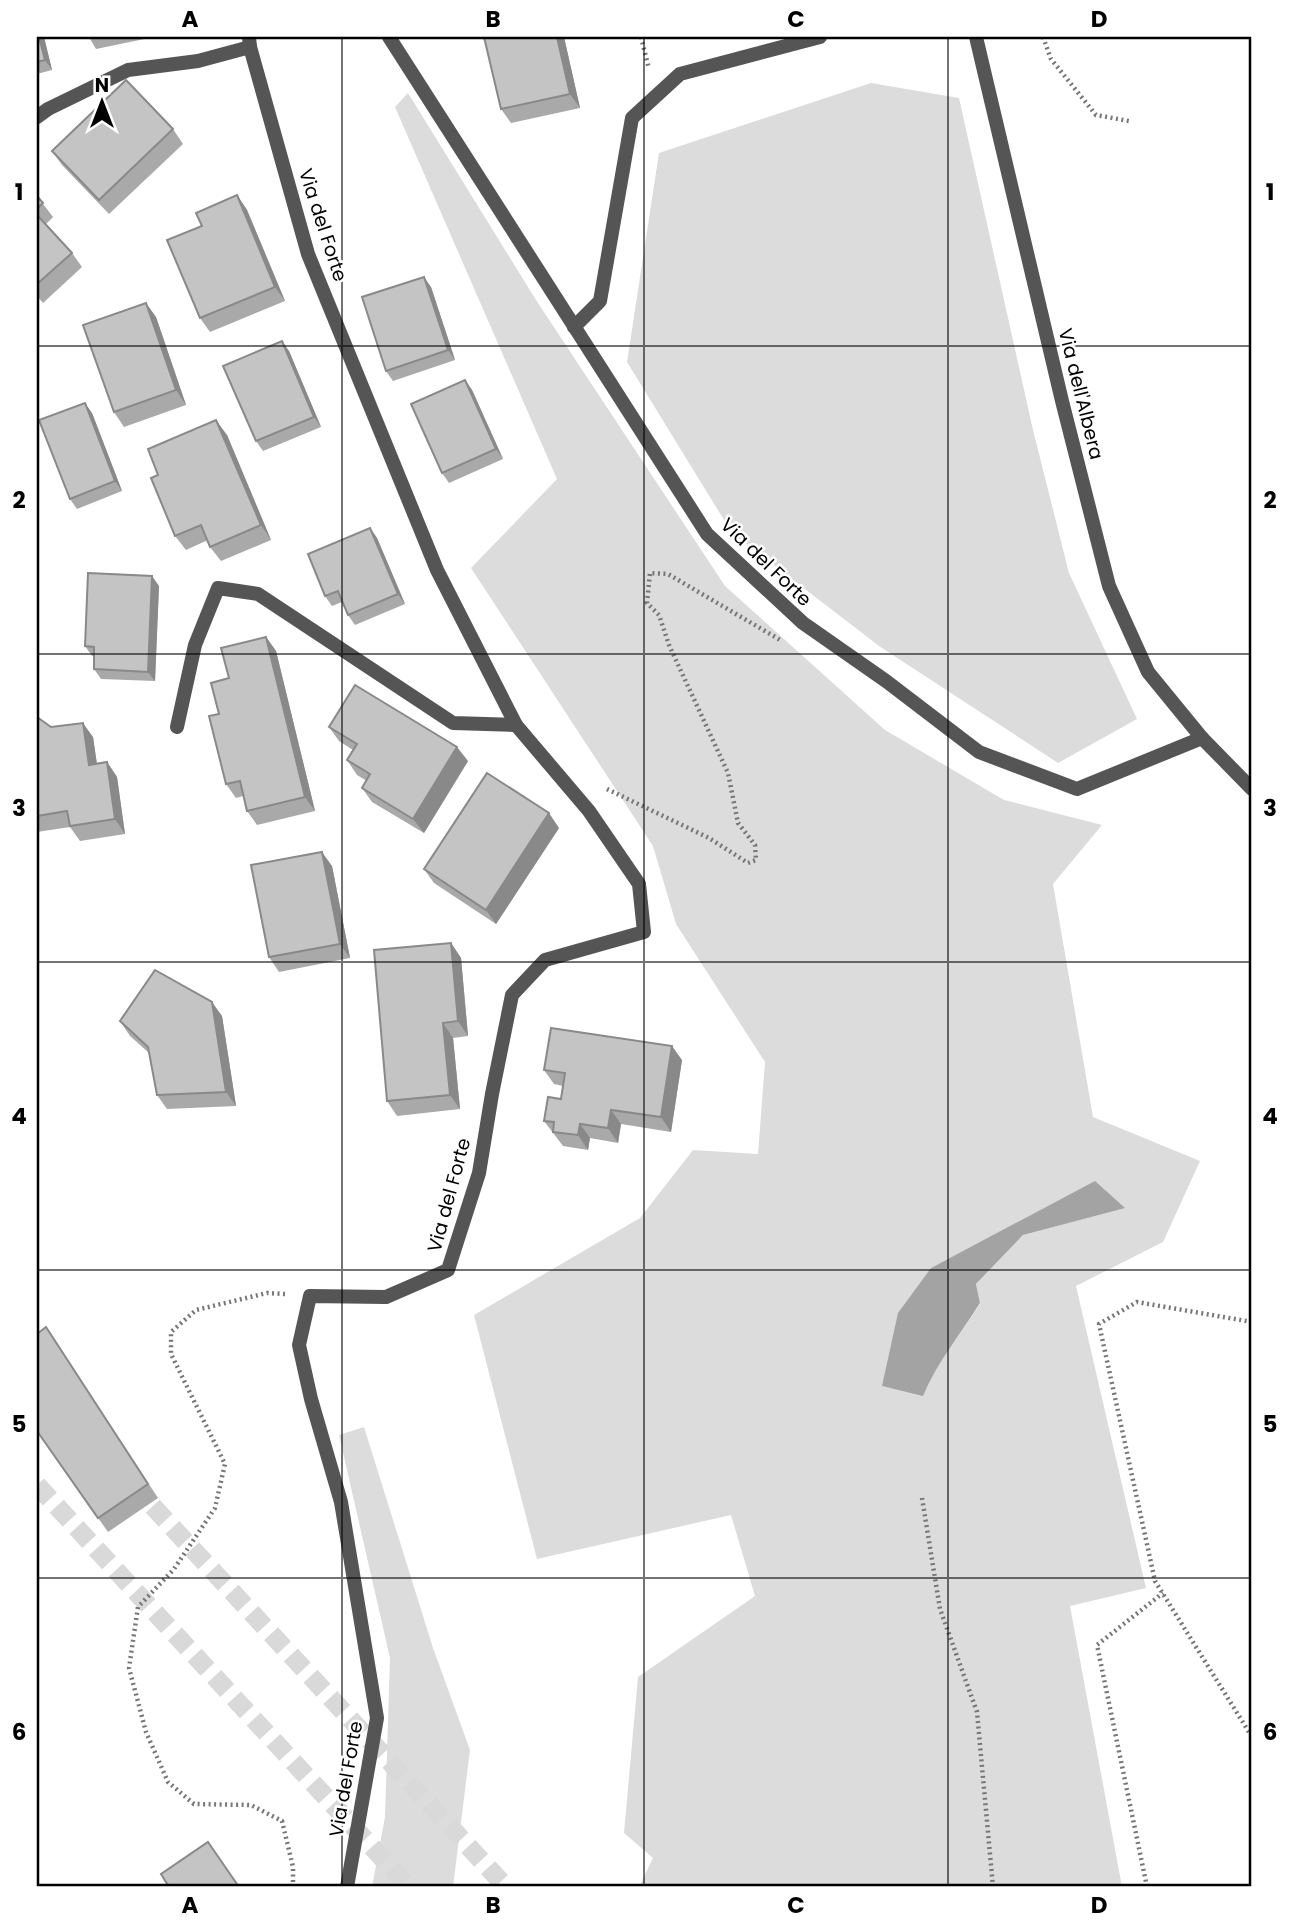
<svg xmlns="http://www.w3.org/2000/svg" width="1289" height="1924" viewBox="0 0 1289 1924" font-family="Poppins,sans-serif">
<rect width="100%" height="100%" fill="#fff"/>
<g fill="#dcdcdc" fill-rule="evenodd">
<polygon points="871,83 959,98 1033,430 1069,573 1137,719 1058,763 879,646 732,533 627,362 659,153"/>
<path d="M408 93 536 300 725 586 885 730 1004 800 1102 825 1053 884 1093 1117 1200 1161 1163 1242 1076 1286 1146 1588 1070 1606 1122 1887H639L653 1858 624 1833 638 1677 755 1596 731 1515 537 1559 474 1315 640 1218 693 1150 758 1154 765 1062 676 924 653 846 471 568 557 479 395 107ZM1125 1207 1023 1235 976 1284 980 1304C961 1334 937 1362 923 1395L882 1386 931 1268 1004 1230Z"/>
<polygon points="364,1427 433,1648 470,1750 453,1887 372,1887 385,1817 390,1658 339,1435"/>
</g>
<path fill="#a3a3a3" d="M1095 1181 1125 1208 1023 1235 976 1284 980 1303C961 1334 937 1362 923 1396L882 1386 898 1313 931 1268Z"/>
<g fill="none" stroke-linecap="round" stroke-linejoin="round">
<g stroke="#d9d9d9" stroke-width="19" stroke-dasharray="19 10" stroke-linecap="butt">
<polyline points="37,1485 409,1887"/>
<polyline points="133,1485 506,1887"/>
</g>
<g stroke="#777" stroke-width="4.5" stroke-dasharray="2 3.5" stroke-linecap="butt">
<polyline points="641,37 649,69"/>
<polyline points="1043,37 1051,59 1096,115 1129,121"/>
<polyline points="607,789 709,838 748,863 756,860 755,845 738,823 728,773 669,645 659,615 647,603 650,573 668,574 782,641"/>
<polyline points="285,1294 267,1293 196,1310 171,1332 171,1354 225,1464 215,1508 174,1569 138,1607 129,1668 146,1732 168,1782 194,1804 251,1805 282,1821 293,1867 293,1887"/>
<polyline points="1252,1322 1137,1302 1099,1324 1155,1581 1252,1737"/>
<polyline points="922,1498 940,1609 977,1712 993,1887"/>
<polyline points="1147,1887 1097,1645 1163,1593"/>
</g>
<g stroke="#555" stroke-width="14">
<polyline points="574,327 600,301 632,118 680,74 820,37"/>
<polyline points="177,727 195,645 218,588 258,594 453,723 516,725"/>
</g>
<g stroke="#555" stroke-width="14">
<polyline points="249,37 250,47 308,254 437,570 516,725 589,811 639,884 644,932 545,960 512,995 492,1094 479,1173 448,1270 386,1297 310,1296 299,1345 311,1399 341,1502 377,1718 347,1887"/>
<polyline points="389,37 707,534 803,623 886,681 979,752 1077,789 1202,738"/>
<polyline points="37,117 48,109 128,70 198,61 250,47"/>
</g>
<polyline stroke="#555" stroke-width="14" points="976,37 1062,401 1109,586 1148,672 1202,738 1252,789"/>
</g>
<g fill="#a9a9a9">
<polygon points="37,37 44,37 52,70 37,74"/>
<polygon points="89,37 154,37 96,49"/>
<polygon points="484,37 564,37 580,108 511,123 501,109"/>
<polygon points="173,129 183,144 109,214 62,165 52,151"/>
<polygon points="237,195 247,210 285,301 210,332 200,318 202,226"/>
<polygon points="37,196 53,217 46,224 72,253 82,267 43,303 37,296"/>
<polygon points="431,287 455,360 393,381 386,371"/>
<polygon points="156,317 186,405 124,427 114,412"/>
<polygon points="289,351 321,427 263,451 256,441"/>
<polygon points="465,380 472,390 503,459 449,483 442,473"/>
<polygon points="92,413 122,491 77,509 70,499"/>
<polygon points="227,435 271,540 221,561 210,547 208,540 186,550 175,536 158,475"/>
<polygon points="370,528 377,538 405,604 355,625 348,615 342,602 332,606 325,596"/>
<polygon points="159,586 155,681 101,679 94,669 94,656 92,656 85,646"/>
<polygon points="266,637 276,651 315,811 257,825 247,811 243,796 236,798 226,784 219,714 229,678"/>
<polygon points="37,717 51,727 93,737 97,764 107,762 117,777 125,834 80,841 70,827 37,832"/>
<polygon points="329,727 468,761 424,833 372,802 362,788 367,781 357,775 347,760 353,750 339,741"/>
<polygon points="559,828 496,924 434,883 424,869"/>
<polygon points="332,866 350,958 279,972 269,957"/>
<polygon points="451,943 461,958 468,1036 453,1038 460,1109 397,1116 387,1101"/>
<polygon points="222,1016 236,1106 167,1109 157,1095 149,1053 130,1036 120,1021"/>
<polygon points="682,1060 671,1132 621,1124 618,1143 590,1138 588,1150 563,1146 544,1121 561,1099 563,1086 554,1084 544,1070"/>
<polygon points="46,1327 158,1498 108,1532 37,1431"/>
</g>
<g fill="#898989">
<polygon points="39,37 44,37 52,70 45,60"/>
<polygon points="557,37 564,37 580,108 570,94"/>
<polygon points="237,195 247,210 285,301 275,287"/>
<polygon points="424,277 431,287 455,360 448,350"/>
<polygon points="146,303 156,317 186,405 176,390"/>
<polygon points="282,341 289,351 321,427 314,417"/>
<polygon points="465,380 472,390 503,459 496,449"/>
<polygon points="85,403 92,413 122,491 115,481"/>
<polygon points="216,420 227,435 271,540 261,525"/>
<polygon points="370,528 377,538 405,604 398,594"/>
<polygon points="152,576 159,586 155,681 148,672"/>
<polygon points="266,637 276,651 315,811 305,797"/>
<polygon points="83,723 93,737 99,779 89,765"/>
<polygon points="457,747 468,761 424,833 413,819"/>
<polygon points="107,762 117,777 125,834 115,819"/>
<polygon points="549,813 559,828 496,924 486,910"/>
<polygon points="322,852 332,866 350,958 340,944"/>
<polygon points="451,943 461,958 468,1036 458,1021"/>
<polygon points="212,1002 222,1016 236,1106 226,1092"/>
<polygon points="443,1023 453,1038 460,1109 450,1095"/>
<polygon points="672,1046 682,1060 671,1132 661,1117"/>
<polygon points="611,1110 621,1124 618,1143 608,1128"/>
<polygon points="580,1124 590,1138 588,1150 578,1135"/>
</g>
<g fill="#c4c4c4" stroke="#898989" stroke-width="2">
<polygon points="37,37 39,37 45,60 37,62"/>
<polygon points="484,37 557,37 570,94 501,109"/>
<polygon points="126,80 173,129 99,200 52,151"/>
<polygon points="237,195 275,287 200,318 167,240 202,226 196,213"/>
<polygon points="37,196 43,203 37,209"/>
<polygon points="37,215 72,253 37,284"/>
<polygon points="424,277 448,350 386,371 362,297"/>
<polygon points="146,303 176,390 114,412 83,325"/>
<polygon points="282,341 314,417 256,441 223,366"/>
<polygon points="465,380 496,449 442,473 411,404"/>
<polygon points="85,403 115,481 70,499 39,420"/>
<polygon points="216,420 261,525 210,547 201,525 175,536 151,478 158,475 148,449"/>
<polygon points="370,528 398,594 348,615 338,591 325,596 308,554"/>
<polygon points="88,573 152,576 148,672 94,669 94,647 85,646"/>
<polygon points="266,637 305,797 247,811 240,781 226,784 209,716 219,714 211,683 229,678 221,648"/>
<polygon points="355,685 457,747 413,819 362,788 370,774 347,760 357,744 329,727"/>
<polygon points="37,717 51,727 83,723 89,765 107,762 115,819 70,826 67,811 37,816"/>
<polygon points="487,773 549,813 486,910 424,869"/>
<polygon points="322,852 340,944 269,957 251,865"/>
<polygon points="451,943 458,1021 443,1023 450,1095 387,1101 374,950"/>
<polygon points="155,970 212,1002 226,1092 157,1095 148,1047 120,1021"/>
<polygon points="551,1028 672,1046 661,1117 611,1110 608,1128 580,1124 578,1135 553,1132 554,1122 544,1121 548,1097 561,1099 565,1073 544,1070"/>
<polygon points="46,1327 148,1484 98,1518 37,1431 37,1334"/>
<polygon points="208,1842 239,1887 169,1887 161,1874"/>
</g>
<path fill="none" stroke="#000" stroke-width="2" stroke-opacity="0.55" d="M342 37V1887M644 37V1887M948 37V1887M37 346H1252M37 654H1252M37 962H1252M37 1270H1252M37 1578H1252"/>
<g text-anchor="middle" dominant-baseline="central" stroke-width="5" stroke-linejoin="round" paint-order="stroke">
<g font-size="19" fill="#000" stroke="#fff">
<text transform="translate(323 225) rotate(72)">Via del Forte</text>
<text transform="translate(1081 394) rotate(76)">Via dell'Albera</text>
<text transform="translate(766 562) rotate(44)">Via del Forte</text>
<text transform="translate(449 1195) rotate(-75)">Via del Forte</text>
<text transform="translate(346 1779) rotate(-80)">Via del Forte</text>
</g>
</g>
<rect width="1289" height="1924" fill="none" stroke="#ffffff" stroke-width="77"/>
<g transform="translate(102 102)" stroke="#ffffff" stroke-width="5" paint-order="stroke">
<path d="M0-5L12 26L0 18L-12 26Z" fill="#000000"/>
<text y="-10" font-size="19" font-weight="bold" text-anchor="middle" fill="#000000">N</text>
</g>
<rect x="38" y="38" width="1212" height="1847" fill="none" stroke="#000" stroke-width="2.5"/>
<g font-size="23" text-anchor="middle" font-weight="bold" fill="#000">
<text x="190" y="27">A</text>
<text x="493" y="27">B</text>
<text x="796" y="27">C</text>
<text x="1099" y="27">D</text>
<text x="19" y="200">1</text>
<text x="1270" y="200">1</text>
<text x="19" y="508">2</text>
<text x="1270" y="508">2</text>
<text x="19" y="816">3</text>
<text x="1270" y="816">3</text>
<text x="19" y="1124">4</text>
<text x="1270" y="1124">4</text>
<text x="19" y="1432">5</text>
<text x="1270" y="1432">5</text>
<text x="19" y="1740">6</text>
<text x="1270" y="1740">6</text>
<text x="190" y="1913">A</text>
<text x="493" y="1913">B</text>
<text x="796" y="1913">C</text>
<text x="1099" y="1913">D</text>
</g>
</svg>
